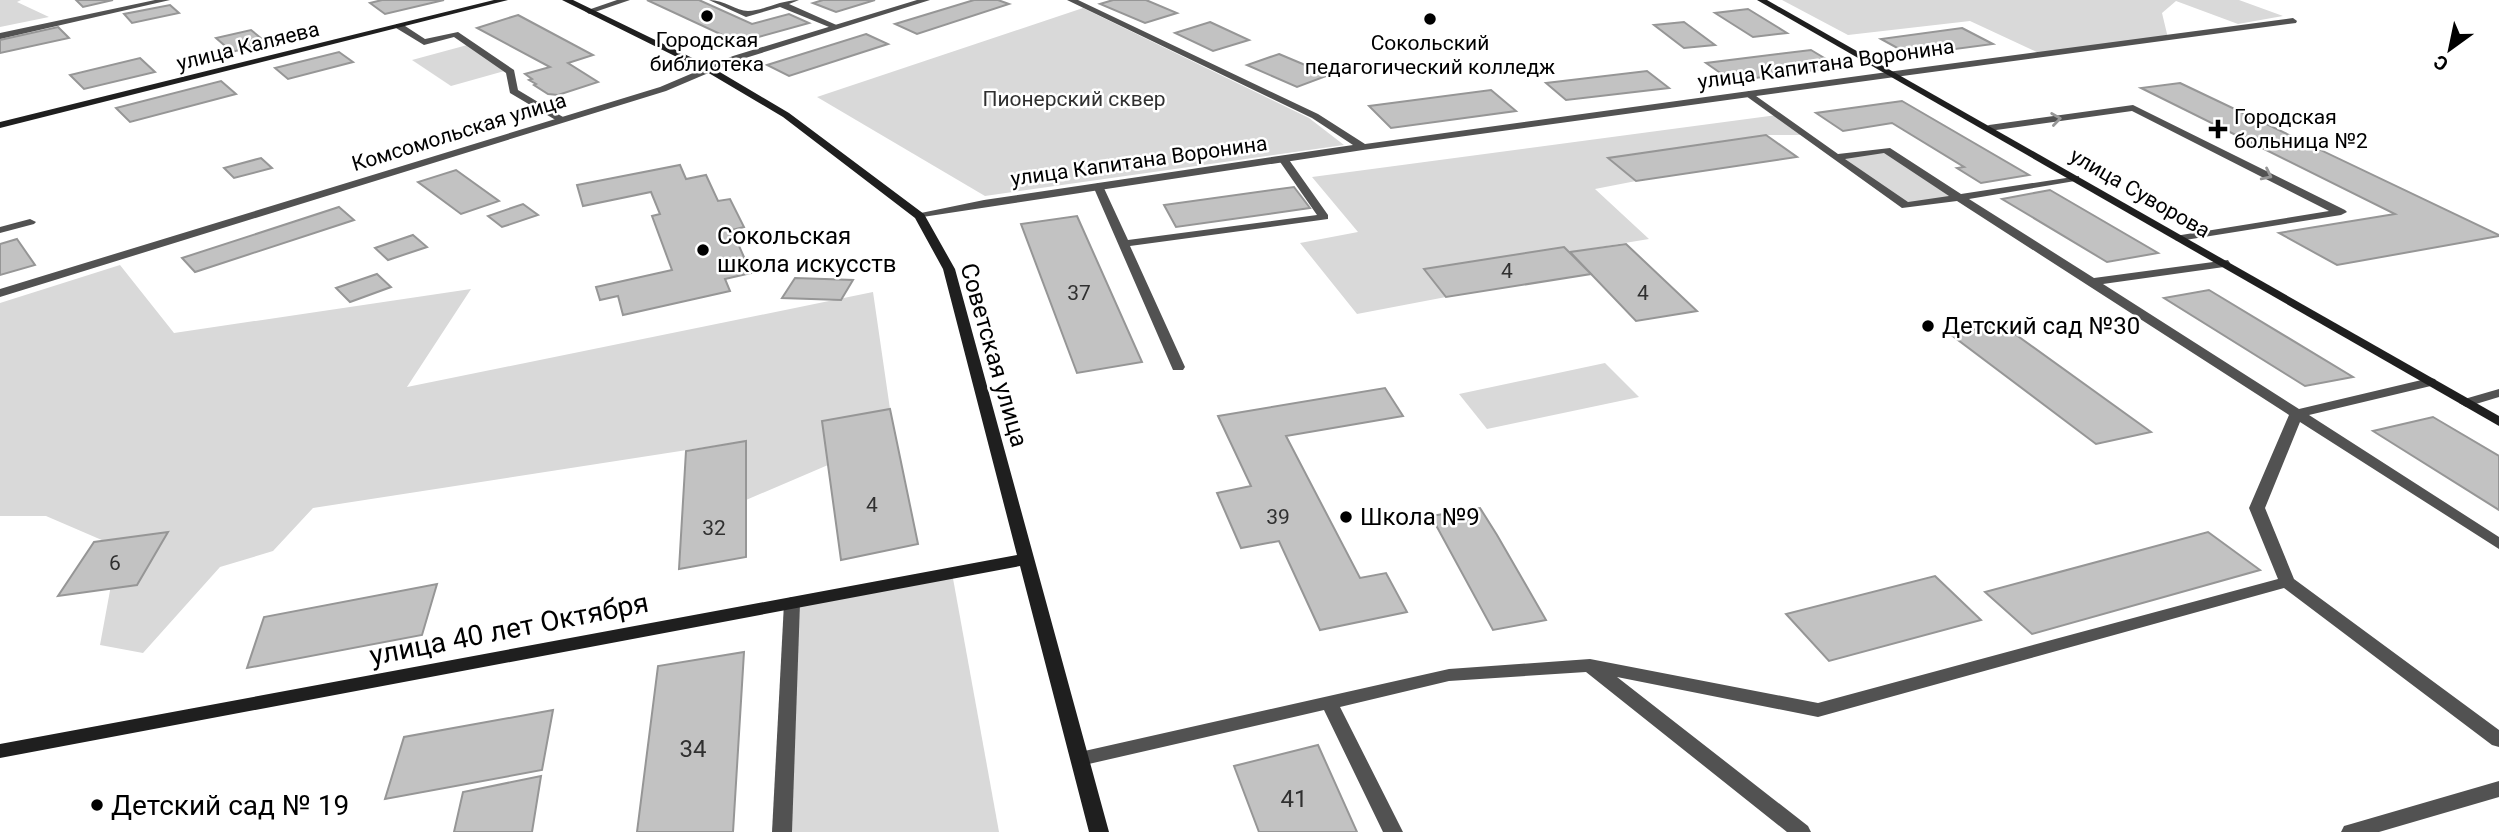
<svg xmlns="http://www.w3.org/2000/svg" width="2499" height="832" viewBox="0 0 2499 832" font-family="Roboto,sans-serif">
<rect width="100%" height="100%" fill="#fff"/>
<g fill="#d9d9d9">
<polygon points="0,0 21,0 17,2 49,17 0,27"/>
<polygon points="1782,0 2239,0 2283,16 2238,24 2176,1 2162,13 2168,38 2041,54 1970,21 1848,35"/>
<polygon points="1083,8 1309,118 1344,145 985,196 817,97"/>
<polygon points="471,44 508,70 451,86 412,60"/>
<polygon points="1777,115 1806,135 1766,135 1609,159 1636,181 1595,189 1649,239 1570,252 1564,247 1425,269 1446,297 1357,314 1300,243 1358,232 1312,177"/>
<polygon points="1886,150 1961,198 1906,206 1836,157"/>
<polygon points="120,265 174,333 471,289 407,387 873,292 890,409 822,421 828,465 746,500 745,441 313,508 273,551 220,567 143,653 100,645 118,547 46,516 0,516 0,303"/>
<polygon points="1605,363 1639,397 1487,429 1459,394"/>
<polygon points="952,573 999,832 786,832 792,603"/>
</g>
<g fill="#c2c2c2" stroke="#969696" stroke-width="2">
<polygon points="76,0 113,0 83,7"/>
<polygon points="382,0 444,0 385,14 370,3"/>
<polygon points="647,0 699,0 752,24 789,14 809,23 751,39 733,40"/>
<polygon points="823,0 875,0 836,12 813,3"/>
<polygon points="974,0 998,0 1009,4 917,34 895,24"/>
<polygon points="1113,0 1146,0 1177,13 1145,23 1100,4"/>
<polygon points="170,5 179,13 132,23 124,14"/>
<polygon points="1748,9 1787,33 1753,37 1715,13"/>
<polygon points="518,15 593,55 568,63 598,82 558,95 548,94 534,85 536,84 529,80 532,79 525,74 550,67 477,28"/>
<polygon points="1210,22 1249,40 1213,51 1175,33"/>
<polygon points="1684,22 1715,45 1684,48 1654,25"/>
<polygon points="58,27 69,38 0,53 0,40"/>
<polygon points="1962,28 1993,44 1910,55 1881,39"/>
<polygon points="251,30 267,43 232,52 216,38"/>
<polygon points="866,34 888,44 789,76 767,65"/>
<polygon points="1811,50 1839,67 1732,81 1706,63"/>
<polygon points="339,52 353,62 288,79 275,68"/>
<polygon points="1279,54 1329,75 1297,87 1247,65"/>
<polygon points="140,58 155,72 84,89 70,75"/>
<polygon points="1647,71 1669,88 1566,100 1546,83"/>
<polygon points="221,81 236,94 130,122 116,108"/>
<polygon points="2180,83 2499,235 2499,236 2337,265 2279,233 2395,214 2141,88"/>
<polygon points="1491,90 1516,111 1391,128 1369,106"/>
<polygon points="1902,101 2029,175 1981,183 1957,168 1964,167 1892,123 1843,131 1816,113"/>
<polygon points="1766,135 1797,157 1636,181 1608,158"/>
<polygon points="261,158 272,168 234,178 224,168"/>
<polygon points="680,165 686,179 706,175 718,201 730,199 744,227 732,230 751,273 725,279 730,291 623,315 618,296 600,300 596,287 672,270 652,216 660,214 651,192 583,206 577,185"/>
<polygon points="456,170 499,201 461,214 418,182"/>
<polygon points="1294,187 1310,208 1176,227 1164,205"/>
<polygon points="2050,190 2158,253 2107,262 2002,199"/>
<polygon points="523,204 538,215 502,227 488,216"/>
<polygon points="339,207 354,220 195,272 182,258"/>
<polygon points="1077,216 1142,362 1077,373 1021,224"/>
<polygon points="413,235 427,247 388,260 375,248"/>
<polygon points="17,239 35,265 0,275 0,244"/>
<polygon points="1626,244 1697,311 1636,321 1570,252"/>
<polygon points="1564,247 1591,274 1446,297 1424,269"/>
<polygon points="377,274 391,287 350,302 336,288"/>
<polygon points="795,278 853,280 841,300 782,298"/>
<polygon points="2209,290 2353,377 2305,386 2164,298"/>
<polygon points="2001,324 2151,432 2096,444 1950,334"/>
<polygon points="1385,388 1403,416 1286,436 1360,578 1386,573 1407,612 1320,630 1279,541 1241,548 1217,493 1251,486 1218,416"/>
<polygon points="890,409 918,544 841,560 822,421"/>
<polygon points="2433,417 2499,456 2499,510 2373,431"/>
<polygon points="746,441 746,557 679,569 686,451"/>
<polygon points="1480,508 1497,535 1546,620 1493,630 1431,516"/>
<polygon points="168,532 137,585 58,596 94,542"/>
<polygon points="2208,532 2260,570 2032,634 1985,592"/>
<polygon points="1935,576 1981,620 1829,661 1786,614"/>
<polygon points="437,584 422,635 247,668 264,617"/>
<polygon points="744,652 733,832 637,832 658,666"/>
<polygon points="553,710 542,770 385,799 404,737"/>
<polygon points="1318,745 1357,832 1259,832 1234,766"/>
<polygon points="541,776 532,832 454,832 463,792"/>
</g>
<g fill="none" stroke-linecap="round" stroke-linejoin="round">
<g fill="#525252" fill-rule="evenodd">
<polygon points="617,0 630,0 589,14 585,11"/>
<path d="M709 0C725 0 736 11 748 11 763 11 780 0 799 0L789 4 841 27 834 29 780 7 746 17Z"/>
<polygon points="2293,18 2297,21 2296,23 1895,77 1890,74 1895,71"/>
<polygon points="396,24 402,24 425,39 458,32 514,70 518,90 568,120 559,122 510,93 506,73 454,37 424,45 396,28"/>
<path d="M1749 91 1838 154 1890 148 1961 194 2079 176V180L2075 181 1969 199 2094 278 2228 260 2230 263 2224 267 2103 284 2299 409 2430 378 2435 379 2437 382 2435 385 2309 415 2499 537V549L2300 422 2265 508 2294 579 2499 730V747L2492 745 2284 588 1818 717 1617 677 1808 826 1811 832H1787L1586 672 1449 681 1340 707 1403 832H1383L1324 710 1080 766 1073 764 1071 759 1073 754 1080 752 1449 669 1590 659 1818 703 2278 579 2249 508 2289 415 1957 201 1902 208 1746 96 1744 94ZM1884 153 1949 196 1908 202 1845 159Z"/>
<polygon points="2133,105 2345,210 2347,212 2341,215 2179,241 2175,240 2175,236 2329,211 2132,111 1989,131 1984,128 1989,125"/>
<polygon points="1283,156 1287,157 1328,215 1328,219 1130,246 1185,367 1183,370 1173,370 1093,186 1098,183 1103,186 1128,240 1317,215 1278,159"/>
<polygon points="30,219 36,222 34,224 0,233 0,227"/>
<polygon points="2499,389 2499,397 2466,407 2459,403 2461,400"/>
<polygon points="792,597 798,599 800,603 792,832 772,832 784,603 786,599"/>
<polygon points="2499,781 2499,797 2379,832 2341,832 2344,826 2351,824"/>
</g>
<g fill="#525252" fill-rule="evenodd">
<polygon points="155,0 170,0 0,39 0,33"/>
<polygon points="917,0 930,0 739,60 666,91 0,297 0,289 660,87 733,56"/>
<polygon points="1067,0 1078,0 1318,114 1365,144 1895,71 1900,74 1895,77 1363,150 916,218 916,214 984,200 1353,145 1312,118"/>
</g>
<g fill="#1f1f1f" fill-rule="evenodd">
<polygon points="494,0 508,0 0,128 0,122"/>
<polygon points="562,0 573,0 713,68 789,113 924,214 955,269 1109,832 1089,832 1020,566 0,758 0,744 1017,555 943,269 915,218 783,117 707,72"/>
<polygon points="1757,0 1767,0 2499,416 2499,426"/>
</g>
</g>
<defs><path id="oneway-chevron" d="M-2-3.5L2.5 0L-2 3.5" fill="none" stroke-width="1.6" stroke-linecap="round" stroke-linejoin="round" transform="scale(1.75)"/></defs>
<g stroke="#979797">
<use href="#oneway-chevron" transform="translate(2056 119) rotate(-8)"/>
<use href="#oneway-chevron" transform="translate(2267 175) rotate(26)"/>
</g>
<g fill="#000" stroke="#fff" stroke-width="2.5">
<circle cx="707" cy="16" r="7"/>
<circle cx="1430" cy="19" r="7"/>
<path d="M2214.5 118.5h7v7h7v7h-7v7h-7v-7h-7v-7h7z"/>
<circle cx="703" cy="250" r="7"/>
<circle cx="1928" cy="326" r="7"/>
<circle cx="1346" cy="517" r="7"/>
<circle cx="97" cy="805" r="7"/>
</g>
<g text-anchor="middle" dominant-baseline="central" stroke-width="5" stroke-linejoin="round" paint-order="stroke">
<g font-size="21" fill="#000" stroke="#fff">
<text x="707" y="40">Городская<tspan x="707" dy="24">библиотека</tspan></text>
<text x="1430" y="43">Сокольский<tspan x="1430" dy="24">педагогический колледж</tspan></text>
<text x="2234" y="117" text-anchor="start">Городская<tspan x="2234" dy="24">больница №2</tspan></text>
</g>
<g font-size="21" fill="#000" stroke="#fff">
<text transform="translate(248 46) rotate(-14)">улица Каляева</text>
<text transform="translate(1826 64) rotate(-8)">улица Капитана Воронина</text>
<text transform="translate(459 132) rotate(-17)">Комсомольская улица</text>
<text transform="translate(1139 161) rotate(-8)">улица Капитана Воронина</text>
<text transform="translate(2140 193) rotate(30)">улица Суворова</text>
</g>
<g font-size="21" fill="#303030" stroke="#fff">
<text x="1074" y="99">Пионерский сквер</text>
</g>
<g font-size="21" fill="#303030">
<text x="1507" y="271">4</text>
<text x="1079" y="293">37</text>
<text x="1643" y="293">4</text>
<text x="872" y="505">4</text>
<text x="1278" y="517">39</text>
<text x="714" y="528">32</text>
<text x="115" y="563">6</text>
</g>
<g font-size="24" fill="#000" stroke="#fff" text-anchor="start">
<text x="717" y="236">Сокольская<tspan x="717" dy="28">школа искусств</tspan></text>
<text x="1942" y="326">Детский сад №30</text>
<text x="1360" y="517">Школа №9</text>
</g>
<g font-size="24" fill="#000" stroke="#fff">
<text transform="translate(994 355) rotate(74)">Советская улица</text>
</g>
<g font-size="24" fill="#303030">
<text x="693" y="749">34</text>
<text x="1294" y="799">41</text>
</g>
<g font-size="28" fill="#000" stroke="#fff">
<text transform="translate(509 629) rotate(-11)">улица 40 лет Октября</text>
</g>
<g font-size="28" fill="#000" stroke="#fff" text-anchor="start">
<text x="111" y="805">Детский сад № 19</text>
</g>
</g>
<g transform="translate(2450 49) rotate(213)" stroke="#ffffff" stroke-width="5" paint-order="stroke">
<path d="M0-5L12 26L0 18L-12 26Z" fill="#000000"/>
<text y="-10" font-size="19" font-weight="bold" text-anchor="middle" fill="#000000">С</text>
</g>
</svg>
